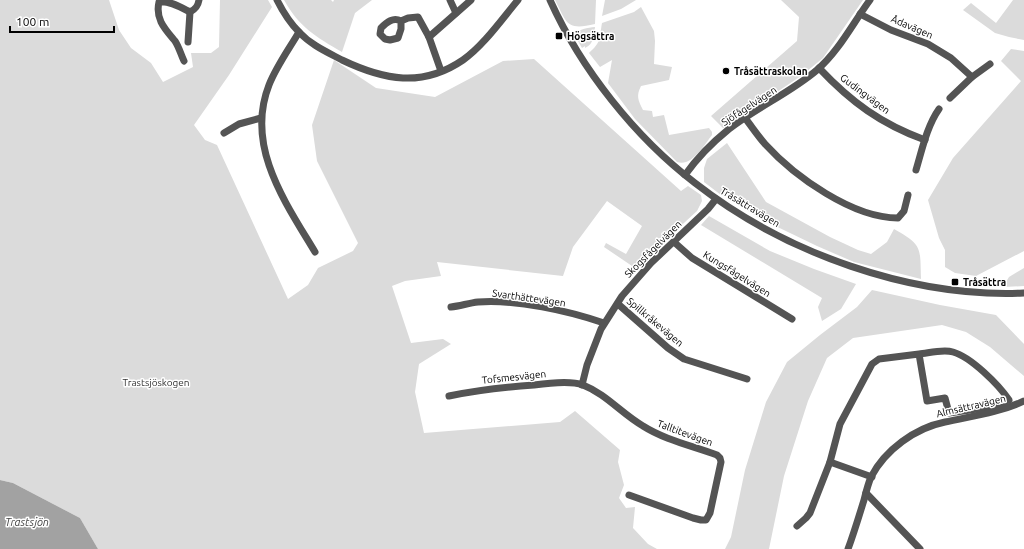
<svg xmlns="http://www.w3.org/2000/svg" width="1024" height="549" viewBox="0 0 1024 549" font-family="Ubuntu,sans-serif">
<rect width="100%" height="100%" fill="#fff"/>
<g fill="#dbdbdb">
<polygon points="0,0 109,0 119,30 131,48 151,63 163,82 193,67 191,53 211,53 219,47 220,0 268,0 272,7 229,75 194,125 205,140 217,145 288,299 308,285 318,268 353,251 358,243 317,161 312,125 334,60 376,88 435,97 503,61 534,59 681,191 688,186 701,195 702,201 697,211 635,268 604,247 606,243 626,254 642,226 607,201 573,247 563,276 437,262 441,276 405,281 392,286 411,343 443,339 451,344 419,364 415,392 424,433 560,422 575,411 620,450 618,462 624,485 619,498 626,508 635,507 633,528 648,544 657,549 98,549 80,518 13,483 0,480"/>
<path d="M284 0H331L333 2 334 0H372L355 13 342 52C316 37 299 27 284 0Z"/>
<path d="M555 0H596L595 24C566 31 567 23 555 0Z"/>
<polygon points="605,0 636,0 621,9 602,16"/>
<polygon points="781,0 863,0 823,58 801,76 723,128 711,116 797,41 799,17"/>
<polygon points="1013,0 1024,0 1024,40 1009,37 995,33 963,10 971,3 996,23"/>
<path d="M641 7 654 31 655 41 654 64 672 67 669 80 641 86C636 96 638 100 643 110L652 111 653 117 664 115 669 135 709 128 712 132V135C704 145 692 167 677 162L635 119 608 83 612 60 600 67 589 53C602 41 599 39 602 23L634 12Z"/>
<path d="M595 27C594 35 594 44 585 48V46L582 48 575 36C578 28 588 28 595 27Z"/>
<polygon points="1011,49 1024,51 1024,251 976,276 955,273 945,267 945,250 939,238 928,200 953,158 1021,81 1001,61"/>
<path d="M727 143 766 202 830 237 858 250 871 254 887 242 894 229C923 245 920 248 921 279L854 262 817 246 759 218 747 210 732 194 721 195 704 182V168L707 159Z"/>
<polygon points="709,216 770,251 814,269 856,284 841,309 822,321 818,307 822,298 701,225"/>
<polygon points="1024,268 1024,286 1003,287 1009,277"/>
<polygon points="872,290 940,305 996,315 1024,344 1024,376 990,347 966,332 942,325 853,338 827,358 808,401 784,476 769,549 725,549 731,537 745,470 766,402 787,362 820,335 857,307"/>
</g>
<polygon fill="#a2a2a2" points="0,480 13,483 80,518 98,549 0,549"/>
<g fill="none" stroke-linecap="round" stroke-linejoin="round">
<g stroke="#545454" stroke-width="7">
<path d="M277 0C283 12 290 23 299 32 311 45 327 52 342 60 384 80 422 88 463 60 484 45 502 19 518 0"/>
<polyline points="450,0 456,13"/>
<path d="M550 0C581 69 635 137 695 183 785 253 910 298 1024 293"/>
<polyline points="860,14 891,30 928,44 951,58 972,77"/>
<path d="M401 21V29L398 38 390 40 385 39 380 34 381 28C387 22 393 17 401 21L408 18 418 17 429 37 441 71"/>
<path d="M299 32C289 49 276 67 269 85 245 146 285 202 315 252"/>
<polyline points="429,37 471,0"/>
<path d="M188 42 190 12C196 9 198 6 199 0"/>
<path d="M184 61C181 55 179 47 175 41 165 29 155 19 159 2 169 0 182 8 190 12"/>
<path d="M819 68C851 102 881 124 925 140"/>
<polyline points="950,98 972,77 990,64"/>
<path d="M745 118C752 127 758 136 765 144 795 177 853 218 898 218L904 211 908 195"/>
<polyline points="224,133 239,124 261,118"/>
<path d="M916 170C922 150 927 126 939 109"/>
<path d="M685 175C697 158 713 142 729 129 757 107 790 93 817 70 839 51 853 23 870 0"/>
<polyline points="674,242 692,258 792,319"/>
<polyline points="618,304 668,348 684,359 747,379"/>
<path d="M451 307C460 306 469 303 478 302 516 299 569 311 604 323"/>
<polyline points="582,385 587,365 601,329 622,296 651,263 708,209 716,199"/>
<path d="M449 396C478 390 505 387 534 385 548 383 570 380 583 385 606 394 622 414 643 426 665 440 693 446 717 455L720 458 721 462 710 513 706 520H701L693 518 629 495"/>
<path d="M830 462 840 424 872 364 879 359 919 354 927 401 945 398 949 413 991 407 1009 400C999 385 971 357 953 352 943 349 929 353 919 354"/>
<polyline points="866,493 920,549"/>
<polyline points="797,526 806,518 810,513 830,462 872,477"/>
<path d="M848 549C854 533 859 516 864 500 866 492 868 484 871 477 885 450 915 428 945 422 972 416 998 413 1024 401"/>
</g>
</g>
<g fill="#000" stroke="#fff" stroke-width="1.5">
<rect x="555" y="32" width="8" height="8" rx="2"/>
<circle cx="726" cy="71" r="4"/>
<rect x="951" y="278" width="8" height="8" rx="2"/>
</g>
<g text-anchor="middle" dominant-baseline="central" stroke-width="3" stroke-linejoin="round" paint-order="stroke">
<g font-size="10" fill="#000" stroke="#fff">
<text transform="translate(912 27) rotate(23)">Ådavägen</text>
<text transform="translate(865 94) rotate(37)">Gudingvägen</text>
<text transform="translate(749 106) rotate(-33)">Sjöfågelvägen</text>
<text transform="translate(750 207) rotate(31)">Tråsättravägen</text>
<text transform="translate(653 249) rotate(-45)">Skogsfågelvägen</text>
<text transform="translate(737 274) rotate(32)">Kungsfågelvägen</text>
<text transform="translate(529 298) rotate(8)">Svarthättevägen</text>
<text transform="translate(655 322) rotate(40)">Spillkråkevägen</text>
<text transform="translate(514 377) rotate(-6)">Tofsmesvägen</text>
<text transform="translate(971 406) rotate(-13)">Almsättravägen</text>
<text transform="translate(685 433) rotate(20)">Talltitevägen</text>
</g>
<g font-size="10" font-weight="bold" fill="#000" stroke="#fff" text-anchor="start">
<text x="567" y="36">Högsättra</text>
<text x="734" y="71">Tråsättraskolan</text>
<text x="963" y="282">Tråsättra</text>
</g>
<g font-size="10" fill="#323232" stroke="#fff">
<text x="156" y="382">Trastsjöskogen</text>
</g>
<g font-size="11" font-style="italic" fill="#434343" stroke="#fff">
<text x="27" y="522">Trastsjön</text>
</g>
</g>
<path d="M10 26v6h104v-6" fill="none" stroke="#000000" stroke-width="2"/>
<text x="16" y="26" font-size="12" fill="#000000" stroke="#ffffff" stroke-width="3" paint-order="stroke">100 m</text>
</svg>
